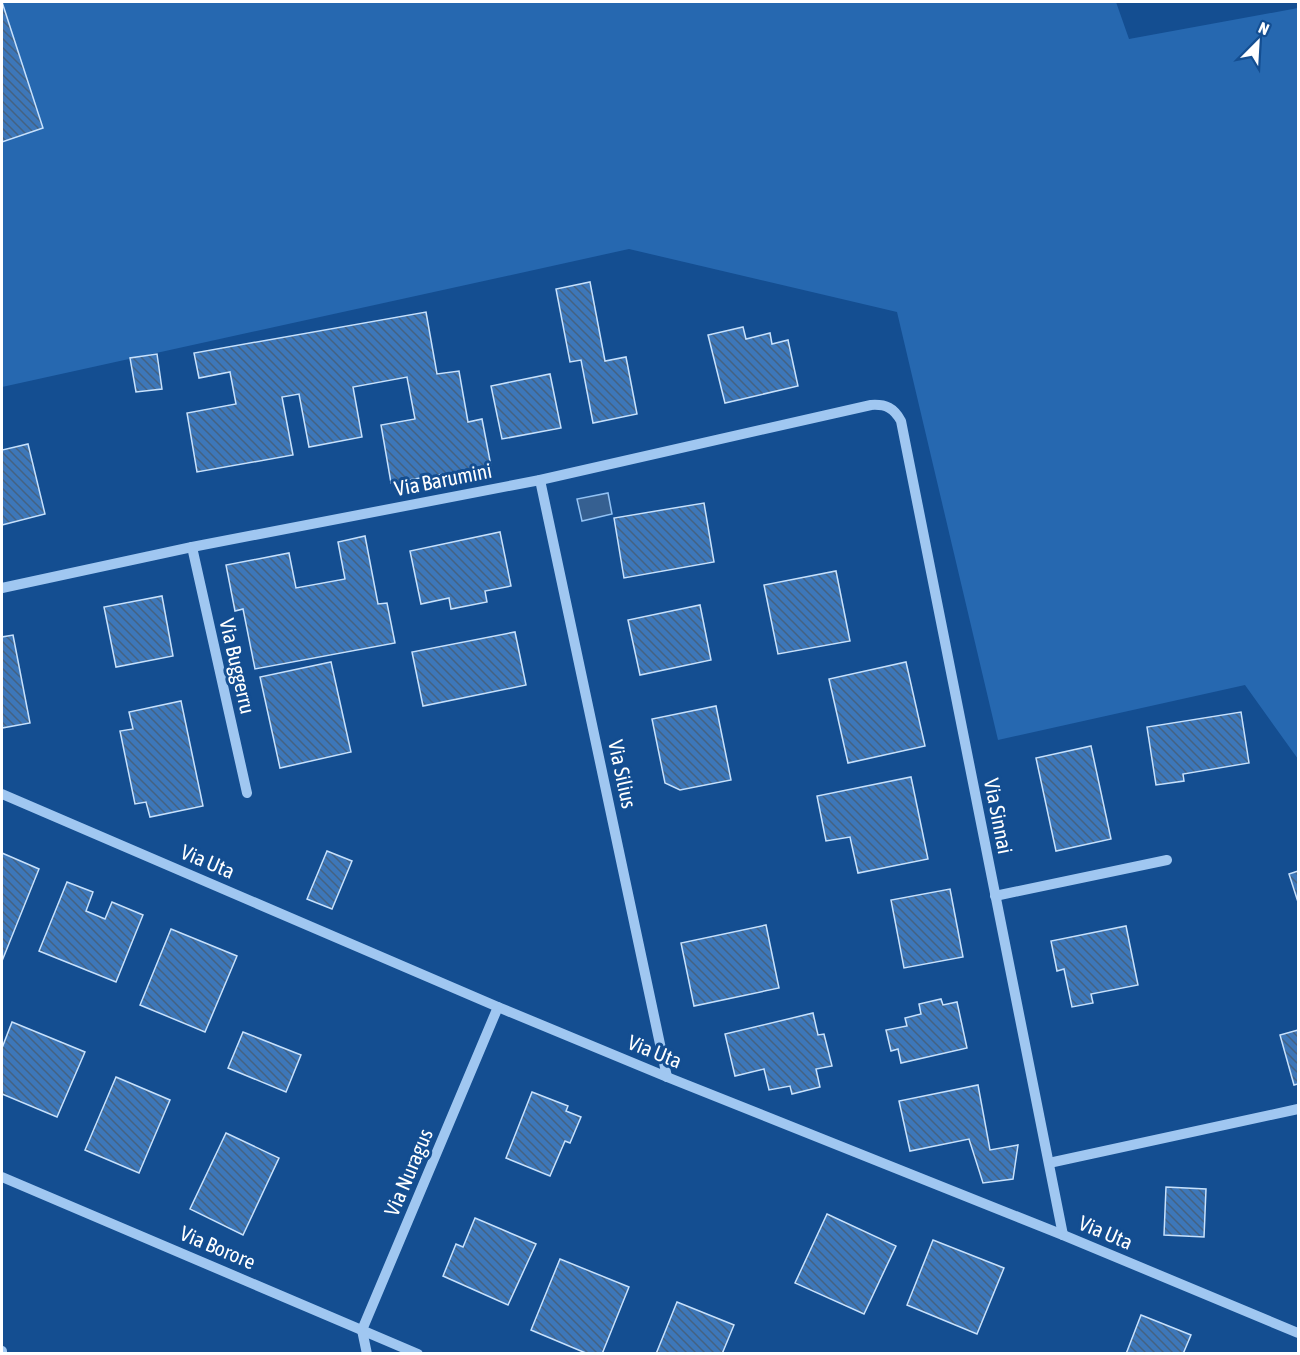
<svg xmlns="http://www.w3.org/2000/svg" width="1300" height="1355" viewBox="0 0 1300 1355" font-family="'Asap Condensed',sans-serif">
<defs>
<pattern id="building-back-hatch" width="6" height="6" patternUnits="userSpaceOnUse" patternTransform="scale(1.5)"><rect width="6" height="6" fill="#3d77b9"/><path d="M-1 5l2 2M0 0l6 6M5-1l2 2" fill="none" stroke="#446282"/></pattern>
</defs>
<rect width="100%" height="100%" fill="#144e91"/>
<polygon fill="#2668b0" points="2,2 1116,2 1129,39 1298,8 1298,759 1245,685 998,740 897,312 629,249 2,387"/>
<polygon fill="#366091" stroke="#92c2f4" stroke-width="1.5" points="608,493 612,514 582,521 577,499"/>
<g fill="url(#building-back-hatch)" stroke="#c7e1fc" stroke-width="1.5">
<polygon points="2,2 43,128 2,142"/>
<polygon points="590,282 605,361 626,357 637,414 593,423 581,360 570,362 556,289"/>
<polygon points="426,312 437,374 459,371 468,422 482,419 491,466 391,483 381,425 415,419 407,377 353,387 362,437 309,447 299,394 282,397 293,455 197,472 187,413 236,404 230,372 199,378 194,353"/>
<polygon points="743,327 746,339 770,333 772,344 788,340 798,386 725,403 708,335"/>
<polygon points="157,354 162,389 136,392 130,358"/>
<polygon points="550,374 561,428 502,439 491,386"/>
<polygon points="28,444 45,514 2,525 2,450"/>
<polygon points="704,503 714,562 624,578 614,518"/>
<polygon points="500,532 511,586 485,591 487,602 451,609 449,598 421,604 410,551"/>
<polygon points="365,536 378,604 387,603 395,643 255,669 243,609 235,611 226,565 289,553 296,588 345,579 338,542"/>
<polygon points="836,571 850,641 778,654 764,585"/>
<polygon points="162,596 173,656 116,667 104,607"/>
<polygon points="700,605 711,660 640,675 628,620"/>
<polygon points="515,632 526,685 423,706 412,652"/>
<polygon points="13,635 30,723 2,728 2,637"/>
<polygon points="331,662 351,752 280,768 260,677"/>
<polygon points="906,662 925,746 848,763 829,679"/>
<polygon points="181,701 203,806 150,817 146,802 135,804 120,731 133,729 129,712"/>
<polygon points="716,706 731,780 680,790 665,783 652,719"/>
<polygon points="1241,712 1249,763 1183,774 1184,781 1156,785 1147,727"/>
<polygon points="1091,746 1111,839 1056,851 1036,758"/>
<polygon points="911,777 928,859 858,873 850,837 826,841 817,796"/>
<polygon points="327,851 352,861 332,909 307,899"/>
<polygon points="2,853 39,869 2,961"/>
<polygon points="1298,871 1298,902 1289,874"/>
<polygon points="67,882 93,892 86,911 105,919 112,902 143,915 116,982 39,951"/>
<polygon points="950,889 963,957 904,968 891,900"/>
<polygon points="766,925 779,988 694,1006 681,943"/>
<polygon points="1126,926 1138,985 1091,994 1093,1003 1072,1007 1064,969 1057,971 1051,941"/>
<polygon points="171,929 237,956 205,1032 140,1005"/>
<polygon points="941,999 943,1005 957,1002 967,1048 901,1063 898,1049 891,1051 886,1030 907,1026 905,1018 921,1014 919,1004"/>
<polygon points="813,1013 818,1035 824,1034 832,1066 816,1069 820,1087 792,1094 790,1086 769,1090 764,1069 735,1076 725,1034"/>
<polygon points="12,1022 85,1052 57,1117 2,1094 2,1048"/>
<polygon points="1298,1030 1298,1084 1294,1085 1280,1035"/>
<polygon points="243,1032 301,1055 286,1092 228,1068"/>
<polygon points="116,1077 170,1100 139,1173 85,1150"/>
<polygon points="978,1085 990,1150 1018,1145 1013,1179 983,1183 969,1139 910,1151 899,1101"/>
<polygon points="532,1092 568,1106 566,1111 581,1117 570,1143 565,1141 550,1176 506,1158"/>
<polygon points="226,1133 279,1158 243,1235 190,1209"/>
<polygon points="1166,1187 1206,1189 1204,1237 1164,1235"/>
<polygon points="827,1214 896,1246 864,1314 795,1283"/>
<polygon points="475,1218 536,1244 508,1305 443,1276 456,1244 463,1247"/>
<polygon points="933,1240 1004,1268 977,1334 907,1305"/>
<polygon points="560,1259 629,1287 602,1354 588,1354 531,1330"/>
<polygon points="677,1302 734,1325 722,1354 656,1354"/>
<polygon points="1141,1315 1191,1335 1183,1354 1126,1354"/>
</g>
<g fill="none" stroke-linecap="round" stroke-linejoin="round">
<g stroke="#a0c7f1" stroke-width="10">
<polyline points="540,480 667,1077"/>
<polyline points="192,547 247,793"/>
<path d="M2 588 192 547 540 480 871 405C886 404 894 408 901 421L1063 1235"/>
<polyline points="2,794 498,1007 667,1077 1063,1235 1298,1333"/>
<polyline points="995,896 1167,860"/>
<polyline points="1049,1163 1298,1109"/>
<polyline points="2,1177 418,1354"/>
<polyline points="2,1351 2,1354"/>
<polyline points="367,1354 362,1330 498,1007"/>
</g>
</g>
<g text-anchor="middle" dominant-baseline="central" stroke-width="6" stroke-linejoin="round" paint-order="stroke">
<g font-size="21" fill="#fff" stroke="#144e91">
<text transform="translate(443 479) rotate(-11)">Via Barumini</text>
<text transform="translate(238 666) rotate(77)">Via Buggerru</text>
<text transform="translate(623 774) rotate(78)">Via Silius</text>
<text transform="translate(999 816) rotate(79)">Via Sinnai</text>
<text transform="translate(208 861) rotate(23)">Via Uta</text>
<text transform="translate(655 1051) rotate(22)">Via Uta</text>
<text transform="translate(408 1172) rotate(-67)">Via Nuragus</text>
<text transform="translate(1106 1232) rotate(23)">Via Uta</text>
<text transform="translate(218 1247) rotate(23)">Via Borore</text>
</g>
</g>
<rect width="1300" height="1355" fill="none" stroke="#ffffff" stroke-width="6"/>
<g transform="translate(1258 42) rotate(24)" stroke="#144e91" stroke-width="4.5" paint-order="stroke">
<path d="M0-4.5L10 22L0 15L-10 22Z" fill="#ffffff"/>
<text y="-9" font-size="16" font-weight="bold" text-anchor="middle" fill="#ffffff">N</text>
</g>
</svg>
